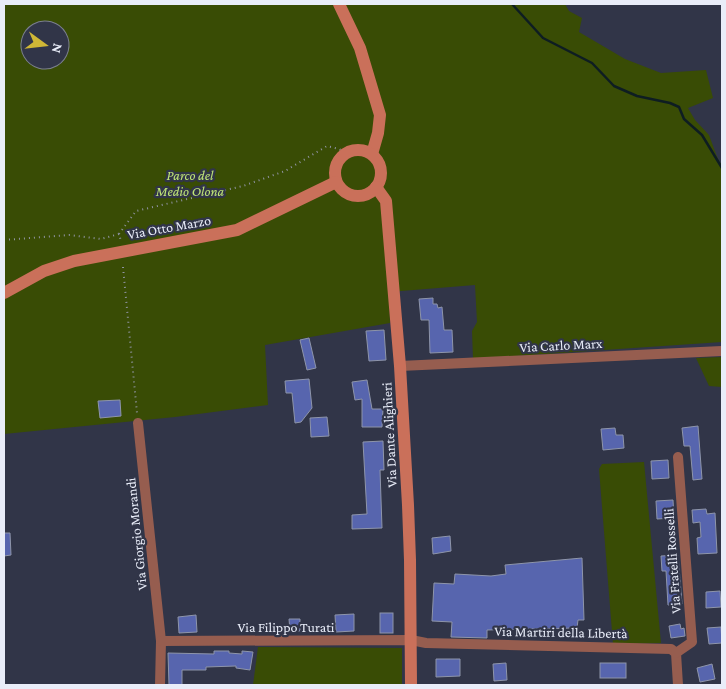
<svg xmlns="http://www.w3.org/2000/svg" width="726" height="689" viewBox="0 0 726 689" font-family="'Crimson Pro',serif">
<rect width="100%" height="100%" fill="#313548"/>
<g fill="#394c05" fill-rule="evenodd">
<path d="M4 4H565L569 11 582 18 579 32 625 59 661 73 706 70 713 98 688 108 695 120 709 135 719 162 722 164V342L473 359 472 331 477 322 475 285 389 292 390 323 265 345 268 405 175 417 4 434ZM30 30H60V60H30Z"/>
<polygon points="722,357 722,387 709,386 696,358"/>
<polygon points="644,462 661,643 613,644 599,469 602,464"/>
<polygon points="258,647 402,648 402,685 253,685"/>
</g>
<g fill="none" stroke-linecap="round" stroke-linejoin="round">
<polyline stroke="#0e1d22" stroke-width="2.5" points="512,4 543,38 592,63 614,86 637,96 670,103 679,107 684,119 702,135 722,168"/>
</g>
<g fill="#5765ae" stroke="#8e95aa">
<polygon points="433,298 433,304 437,304 438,308 442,307 444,330 452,330 453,352 430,353 429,320 421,320 419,299"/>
<polygon points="384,330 386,360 369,361 366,331"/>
<polygon points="309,338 316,368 307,370 300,340"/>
<polygon points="309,379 312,408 301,422 295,423 292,393 286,393 285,381"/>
<polygon points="367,380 372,409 383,409 382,427 362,427 362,399 355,400 352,382"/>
<polygon points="120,400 121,416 100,418 98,401"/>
<polygon points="327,417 329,436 311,437 310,418"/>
<polygon points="698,426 702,479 693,480 690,446 684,446 682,428"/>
<polygon points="615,428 616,435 623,435 624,448 603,450 601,429"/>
<polygon points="383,441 384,470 380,470 382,528 352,529 352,515 367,514 363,442"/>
<polygon points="668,460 669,478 652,479 651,461"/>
<polygon points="673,500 674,518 657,519 656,501"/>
<polygon points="706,509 707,514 715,513 717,553 698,554 697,538 701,537 700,522 693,523 692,510"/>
<polygon points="4,533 10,533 11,555 4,556"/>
<polygon points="450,536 451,551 433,554 432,538"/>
<polygon points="678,555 682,604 668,605 666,571 662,571 661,556"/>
<polygon points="582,558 584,620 578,620 577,628 487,630 487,638 451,637 452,622 432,621 434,583 454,584 455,574 491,576 506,574 505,565"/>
<polygon points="720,591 721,607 706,608 706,592"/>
<rect x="380" y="613" width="13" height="20"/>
<polygon points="354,614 354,631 336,632 335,615"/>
<polygon points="196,615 197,632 179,633 178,617"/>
<polygon points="289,619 300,619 300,631 290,631"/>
<polygon points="680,624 681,629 684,628 685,636 671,638 669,626"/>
<polygon points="721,627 722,643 709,644 707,628"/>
<polygon points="214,651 229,651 229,653 242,654 242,651 253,652 250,670 236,668 236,666 206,667 206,670 182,670 182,685 169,685 168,653 214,654"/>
<polygon points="436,659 460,659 460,676 436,677"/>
<polygon points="506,663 507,680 494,681 493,664"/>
<rect x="600" y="663" width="26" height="15"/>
<polygon points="712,664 715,679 700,682 697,668"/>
</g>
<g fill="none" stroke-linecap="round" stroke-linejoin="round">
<g stroke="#9094a3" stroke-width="2" stroke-dasharray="1 4" stroke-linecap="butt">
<polyline points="119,234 136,211 243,186 285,171 327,146 339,149 345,153"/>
<polyline points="4,240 69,235 101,239 119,234 121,241"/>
<polyline points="123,267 137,413"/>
</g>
<g stroke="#965d4f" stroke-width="10">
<polyline points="400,366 722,351"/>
<polyline points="138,423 161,641 160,685"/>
<polyline points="161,641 411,640 426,643 671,649 676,653 678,685"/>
<polyline points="676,653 692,642 678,457"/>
</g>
<g stroke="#ca705a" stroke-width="12">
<polyline points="339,4 360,48 380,115 378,133 372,154"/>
<circle cx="358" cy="173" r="23"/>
<polyline points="376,187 386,201 400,366 408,505 410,560 411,685"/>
<polyline points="4,293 44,271 74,261 237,230 336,182"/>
</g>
</g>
<g text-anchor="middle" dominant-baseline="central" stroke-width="4.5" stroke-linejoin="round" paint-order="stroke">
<g font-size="14" font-style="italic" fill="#c0e677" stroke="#313548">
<text x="190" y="175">Parco del<tspan x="190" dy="16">Medio Olona</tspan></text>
</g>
<g font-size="14" fill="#e9edf9" stroke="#313548">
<text transform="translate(169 227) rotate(-10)">Via Otto Marzo</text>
<text transform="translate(561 345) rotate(-3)">Via Carlo Marx</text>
<text transform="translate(389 435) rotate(-93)">Via Dante Alighieri</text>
<text transform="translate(136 534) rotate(-96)">Via Giorgio Morandi</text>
<text transform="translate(672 561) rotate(-94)">Via Fratelli Rosselli</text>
<text x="286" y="627">Via Filippo Turati</text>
<text transform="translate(561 632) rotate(1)">Via Martiri della Libertà</text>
</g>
</g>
<rect width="726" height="689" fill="none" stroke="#e9edf9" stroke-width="10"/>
<g transform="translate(45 45) rotate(105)"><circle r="24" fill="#313548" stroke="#7b7f8f"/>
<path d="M0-4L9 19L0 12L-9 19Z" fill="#d0b736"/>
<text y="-8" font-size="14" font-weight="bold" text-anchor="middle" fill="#e9edf9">N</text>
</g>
</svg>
